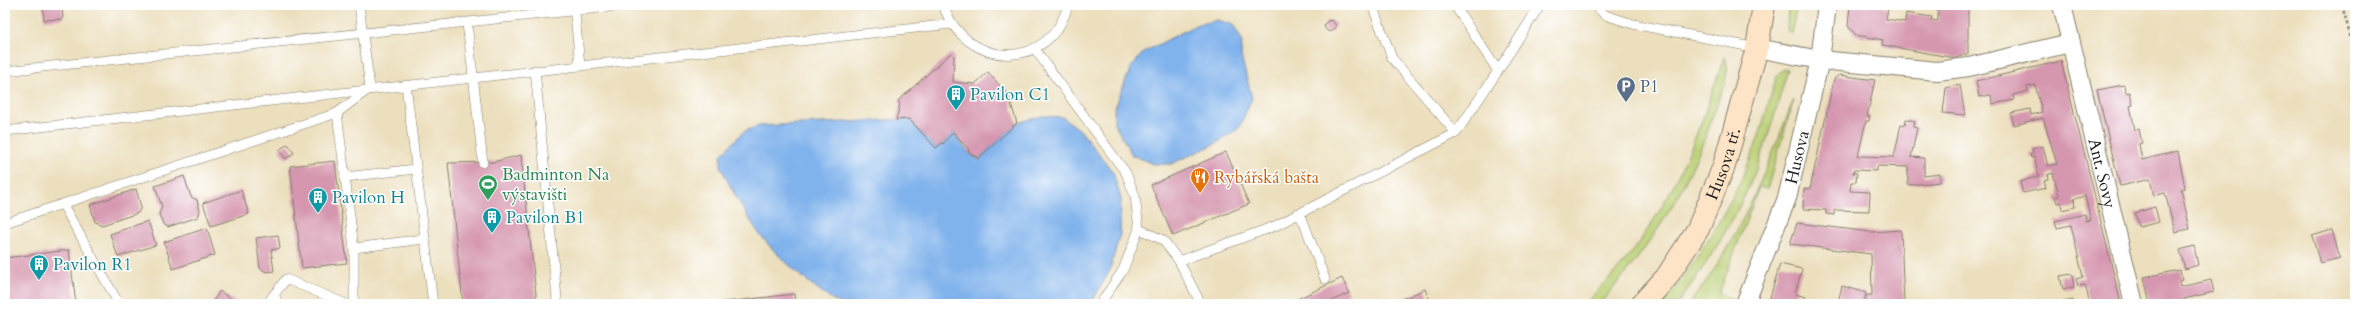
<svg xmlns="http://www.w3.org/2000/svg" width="2360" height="309" viewBox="0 0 2360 309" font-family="Cardo,serif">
<rect width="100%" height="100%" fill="#fff"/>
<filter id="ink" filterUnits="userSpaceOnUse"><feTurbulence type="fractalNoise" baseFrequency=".025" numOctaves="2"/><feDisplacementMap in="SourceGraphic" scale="8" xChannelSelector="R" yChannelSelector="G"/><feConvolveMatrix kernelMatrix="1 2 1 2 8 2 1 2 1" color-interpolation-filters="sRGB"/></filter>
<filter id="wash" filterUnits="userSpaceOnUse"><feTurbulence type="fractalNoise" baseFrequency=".012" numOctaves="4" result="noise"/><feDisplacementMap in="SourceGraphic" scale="16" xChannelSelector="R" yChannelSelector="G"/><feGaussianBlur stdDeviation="0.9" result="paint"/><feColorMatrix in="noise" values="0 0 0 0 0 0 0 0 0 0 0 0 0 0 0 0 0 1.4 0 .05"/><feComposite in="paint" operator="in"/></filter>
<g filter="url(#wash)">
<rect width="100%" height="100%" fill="#ecdfbd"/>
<g fill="#bace72" stroke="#6b7547">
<polygon points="1788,5 1797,5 1791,34 1787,30"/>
<path d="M1724 57C1732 68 1723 86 1719 98 1695 176 1655 244 1599 304H1584C1599 289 1615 274 1628 257 1676 195 1700 130 1724 57Z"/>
<path d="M1788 69C1779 100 1770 132 1759 162 1740 213 1709 261 1677 304H1663C1700 256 1733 204 1755 147 1764 124 1769 99 1777 75L1782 70Z"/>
<path d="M1794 99 1767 189 1759 187 1719 293 1731 298 1729 304H1689C1738 244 1766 170 1794 99Z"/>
</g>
<g fill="#80b2ec" stroke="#4e6784">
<polygon points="1218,20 1233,25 1242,40 1241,56 1252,98 1239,128 1215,144 1171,164 1153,164 1132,155 1114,123 1114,110 1131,67 1144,52 1196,25"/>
<path d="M1042 116 1062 117 1079 129 1113 172 1121 199 1120 234 1110 270 1091 304H841C817 292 774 254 758 232 744 212 732 190 721 168V155L743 132 758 126 909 119 936 148 942 143 944 144 953 132 968 152 978 159 1017 123Z"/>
</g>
<g id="blocks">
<g fill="#d596af">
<polygon points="62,5 63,19 44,20 43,6"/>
<polygon points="1850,5 1882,5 1882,7 1888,8 1886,19 1905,22 1906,13 1932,17 1931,20 1938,21 1938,5 1968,5 1968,54 1955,58 1882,45 1883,40 1856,35 1848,26"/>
<circle cx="1330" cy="26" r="5.5"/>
<polygon points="951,53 954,56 953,82 975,84 988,72 1008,95 1017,123 978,159 968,151 969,150 953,132 943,144 942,143 936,148 909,119 896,120 900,104 898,101"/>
<polygon points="2061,61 2087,164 2121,304 2090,304 2085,285 2078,286 2076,279 2083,277 2071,225 2057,228 2055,221 2085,214 2086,221 2091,220 2085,196 2074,199 2075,207 2062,210 2061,202 2057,203 2055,197 2059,196 2053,173 2047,175 2048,180 2044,181 2046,188 2023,193 2020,182 2039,176 2034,157 2031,158 2030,154 2033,154 2032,149 2043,146 2048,166 2057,164 2043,118 2014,125 2011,113 2030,109 2031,115 2042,112 2035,85 2027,87 2028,91 2013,95 2014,100 1992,104 1991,95 1979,97 1976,81"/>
<polygon points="1839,75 1875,80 1867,116 1870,116 1869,121 1866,121 1858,156 1894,157 1901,124 1905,125 1906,119 1915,121 1913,127 1917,128 1911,157 1924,158 1924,176 1940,174 1940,182 1908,185 1908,167 1877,166 1877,171 1854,170 1853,173 1857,173 1856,182 1851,182 1850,191 1870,192 1869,211 1834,210 1834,215 1826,214 1826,210 1803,209 1804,189 1810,189 1834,79"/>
<polygon points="1960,85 1965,115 1943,113 1946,88"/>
<polygon points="2124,85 2126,93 2130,92 2133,105 2130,106 2135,130 2139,129 2142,143 2139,144 2142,160 2178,151 2185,188 2181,189 2190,229 2175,232 2165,193 2154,196 2150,179 2120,186 2097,90"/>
<polygon points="288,144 294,153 286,159 279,150"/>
<polygon points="1226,152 1249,204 1173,236 1151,185"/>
<polygon points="521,155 537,304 463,304 448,163 493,162"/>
<polygon points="335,161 347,263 302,268 290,166"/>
<polygon points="184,176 191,197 197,200 200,211 198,217 168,227 163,224 159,214 162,207 155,186"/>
<polygon points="136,189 141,207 138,213 102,225 95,222 90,205"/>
<polygon points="241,190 249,214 211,226 203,203"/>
<polygon points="2155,207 2159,222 2139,227 2135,213"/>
<polygon points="148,221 156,245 118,257 110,234"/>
<polygon points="1797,223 1871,232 1901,230 1904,304 1866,304 1867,295 1872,295 1871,254 1790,244"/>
<polygon points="207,228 215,255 173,269 164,242"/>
<polygon points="2332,230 2340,258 2320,263 2312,236"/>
<polygon points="278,235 280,248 271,250 274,271 266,272 260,268 256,238"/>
<polygon points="2194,246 2198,265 2185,269 2180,250"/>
<polygon points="69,250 76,304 5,304 5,258"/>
<polygon points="1780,264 1802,269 1795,294 1806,297 1804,304 1768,304"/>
<polygon points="2180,270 2182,280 2179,281 2180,287 2211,280 2214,292 2184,299 2185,304 2150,304 2144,277"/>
<polygon points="2072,274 2074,287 2063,289 2060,276"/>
<polygon points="1342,278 1349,293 1325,304 1295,304 1293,301"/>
<polygon points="1842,286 1866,293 1863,304 1838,302"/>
<polygon points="1425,289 1431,304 1399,304 1398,301"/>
<polygon points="220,291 238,304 211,304"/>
<polygon points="794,294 795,304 716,304 716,303"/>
<polygon points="2073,300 2074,304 2058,304 2058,303"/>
</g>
</g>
</g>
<g filter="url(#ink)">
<use href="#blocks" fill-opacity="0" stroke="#847e6c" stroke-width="1"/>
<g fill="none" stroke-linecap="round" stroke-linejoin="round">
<defs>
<g id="lane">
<polyline points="574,5 580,65"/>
<path d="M943 5C966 70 1050 72 1068 5"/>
<polyline points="1372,5 1392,58 1456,133"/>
<polyline points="1595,5 1605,15 1633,24 1757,48"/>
<polyline points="1455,6 1498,71"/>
<polyline points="467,23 483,163"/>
<polyline points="1034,48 1126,173 1135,196 1139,229 1163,240 1179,261 1275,226 1456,133 1498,71 1540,5"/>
<polyline points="535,70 557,298 555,304"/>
<polyline points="5,71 628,5"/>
<polyline points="406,85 433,304"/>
<polyline points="337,113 354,248 354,304"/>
<polyline points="5,131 951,24"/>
<polyline points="345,177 416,169"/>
<polyline points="63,205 119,304"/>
<polyline points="1298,213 1304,223 1325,279"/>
<polyline points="5,223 337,113 370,88 359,5"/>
<polyline points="354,248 424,239"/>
<polyline points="1179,261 1201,304"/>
<polyline points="274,294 278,304"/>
<polyline points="267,304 286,279 346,304"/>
<polyline points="1100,304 1123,270 1139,229"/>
</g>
<g id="street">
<path id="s1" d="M2062 5 2134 304"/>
<polyline points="1757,48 1820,60 1937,71 1969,67 2070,43"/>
<path id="s2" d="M1745 304 1787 198 1820 60 1827 5"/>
</g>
<g id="secondary">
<path id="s3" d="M1642 304 1666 278 1698 229 1724 166 1757 48 1764 5"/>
</g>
</defs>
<use href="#lane" stroke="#847e6c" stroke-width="10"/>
<use href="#street" stroke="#847e6c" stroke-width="20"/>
<use href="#secondary" stroke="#847e6c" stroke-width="24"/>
<polyline stroke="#847e6c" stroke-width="2.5" stroke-dasharray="3 3" stroke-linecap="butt" points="2342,5 2355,54"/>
<use href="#lane" stroke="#fff" stroke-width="9"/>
<use href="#street" stroke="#fff" stroke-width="18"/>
<use href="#secondary" stroke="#fee4c6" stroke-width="22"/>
</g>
</g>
<defs>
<symbol id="parking-pin" viewBox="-11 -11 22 30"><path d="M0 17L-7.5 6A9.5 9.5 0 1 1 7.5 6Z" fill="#5c6f8a" stroke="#fff"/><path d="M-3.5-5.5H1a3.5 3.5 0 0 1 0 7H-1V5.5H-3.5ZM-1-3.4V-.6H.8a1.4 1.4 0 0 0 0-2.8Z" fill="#fff"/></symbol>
<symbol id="building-pin" viewBox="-11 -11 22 30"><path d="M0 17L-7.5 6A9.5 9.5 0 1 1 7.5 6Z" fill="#0f9aa8" stroke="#fff"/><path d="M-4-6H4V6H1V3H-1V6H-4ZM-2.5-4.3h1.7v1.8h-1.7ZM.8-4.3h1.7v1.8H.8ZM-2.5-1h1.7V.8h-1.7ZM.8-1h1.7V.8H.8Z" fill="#fff"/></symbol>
<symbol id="restaurant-pin" viewBox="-11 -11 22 30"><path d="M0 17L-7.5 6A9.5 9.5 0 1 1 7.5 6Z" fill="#e8710a" stroke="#fff"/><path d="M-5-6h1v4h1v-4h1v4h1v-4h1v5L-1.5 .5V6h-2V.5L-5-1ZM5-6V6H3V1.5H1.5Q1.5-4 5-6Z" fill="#fff"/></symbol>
<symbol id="stadium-pin" viewBox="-11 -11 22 30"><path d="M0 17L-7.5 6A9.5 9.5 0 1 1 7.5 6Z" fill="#2e9e5b" stroke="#fff"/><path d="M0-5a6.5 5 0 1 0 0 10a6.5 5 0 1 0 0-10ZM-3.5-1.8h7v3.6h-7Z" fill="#fff"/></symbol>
</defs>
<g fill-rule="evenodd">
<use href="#parking-pin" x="1615" y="75" width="22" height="30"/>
<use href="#building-pin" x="945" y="83" width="22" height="30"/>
<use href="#restaurant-pin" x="1189" y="166" width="22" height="30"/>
<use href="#stadium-pin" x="477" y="173" width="22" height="30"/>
<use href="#building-pin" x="307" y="186" width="22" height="30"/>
<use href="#building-pin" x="481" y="206" width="22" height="30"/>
<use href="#building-pin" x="28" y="253" width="22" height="30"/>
</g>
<g text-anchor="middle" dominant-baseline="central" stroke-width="3" stroke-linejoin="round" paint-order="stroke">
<g font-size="17" fill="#4e5e75" stroke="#fff" text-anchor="start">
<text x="1640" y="86">P1</text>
</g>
<g font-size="17" fill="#0d838f" stroke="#fff" text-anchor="start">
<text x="970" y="94">Pavilon C1</text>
<text x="332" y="197">Pavilon H</text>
<text x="506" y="217">Pavilon B1</text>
<text x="53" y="264">Pavilon R1</text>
</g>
<g font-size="17" fill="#1c1c1c" stroke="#fff">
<text stroke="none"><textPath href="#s2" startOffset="156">Husova</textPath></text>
<text stroke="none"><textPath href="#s3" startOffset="164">Husova tř.</textPath></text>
<text stroke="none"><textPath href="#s1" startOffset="173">Ant. Sovy</textPath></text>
</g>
<g font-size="17" fill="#27864d" stroke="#fff" text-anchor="start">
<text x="502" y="174">Badminton Na<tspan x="502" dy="20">výstavišti</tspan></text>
</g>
<g font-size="17" fill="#c56008" stroke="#fff" text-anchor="start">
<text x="1214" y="177">Rybářská bašta</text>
</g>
</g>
<rect width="2360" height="309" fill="none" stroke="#fff" stroke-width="20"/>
</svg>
